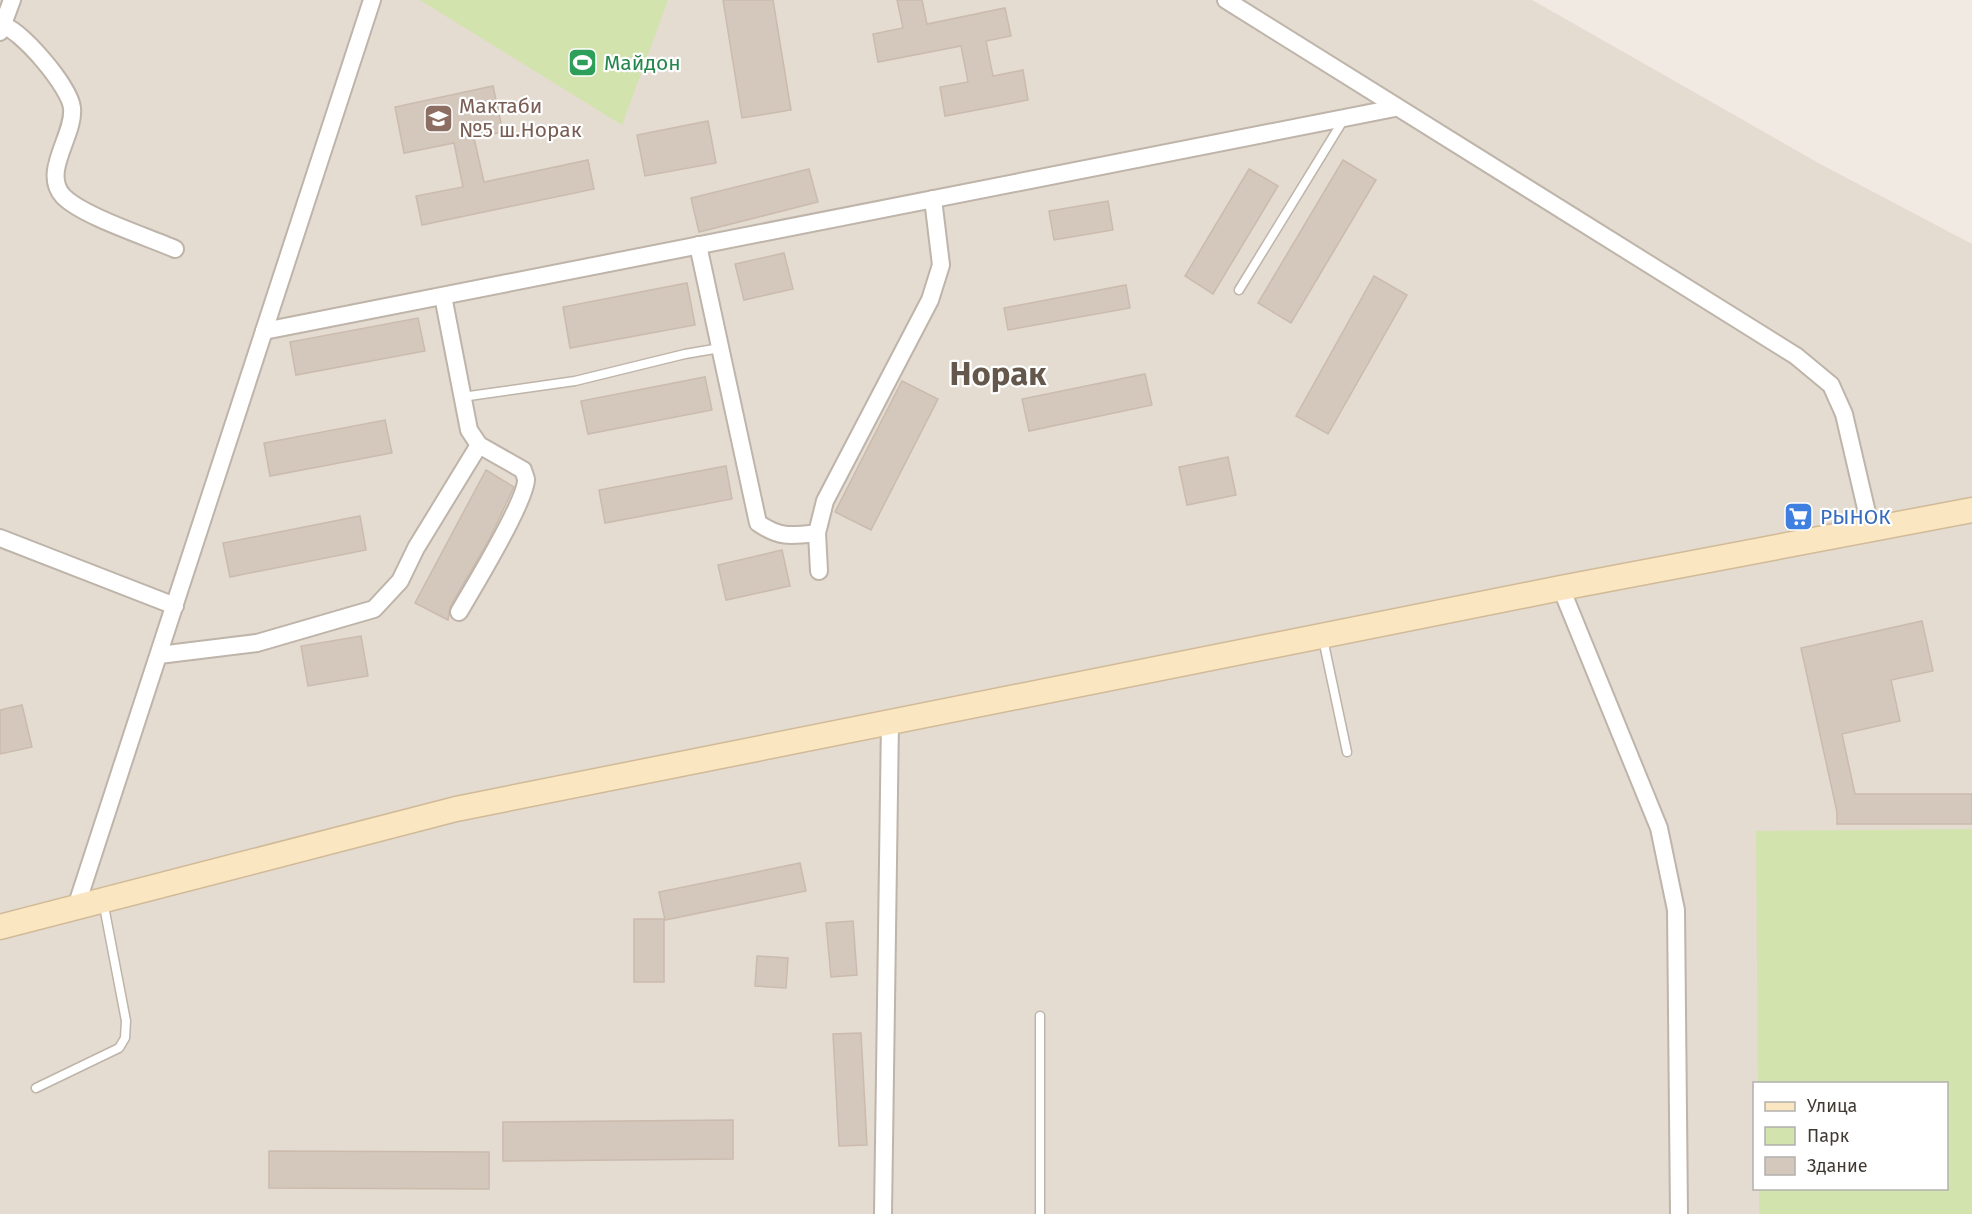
<svg xmlns="http://www.w3.org/2000/svg" width="1972" height="1214" viewBox="0 0 1972 1214" font-family="'Fira Sans',sans-serif">
<rect width="100%" height="100%" fill="#f0eae3"/>
<path fill="#e4dbd1" fill-rule="evenodd" d="M0 0H1532L1822 165 1972 244V1214H0ZM1754 1084H1946V1188H1754Z"/>
<g fill="#d2e3ad">
<polygon points="420,0 668,0 622,125"/>
<polygon points="1972,829 1972,1214 1759,1214 1759,1189 1946,1188 1946,1084 1758,1083 1756,831"/>
</g>
<g fill="#d4c7bc" stroke="#cbbbad" stroke-width="1.5">
<polygon points="723,0 773,0 791,110 742,118"/>
<polygon points="897,0 922,0 927,24 1005,8 1011,36 986,41 993,76 1023,70 1028,100 945,116 940,87 968,82 961,46 878,62 873,34 903,28"/>
<polygon points="493,86 503,132 474,138 484,182 588,160 594,189 422,225 416,196 463,187 454,143 404,153 395,107"/>
<polygon points="708,121 716,163 645,176 637,135"/>
<polygon points="1343,160 1376,180 1291,323 1258,303"/>
<polygon points="809,169 818,202 699,232 691,198"/>
<polygon points="1249,169 1278,186 1213,294 1185,276"/>
<polygon points="1108,201 1113,230 1054,240 1049,211"/>
<polygon points="784,253 793,289 744,300 735,264"/>
<polygon points="1374,276 1407,295 1328,434 1296,416"/>
<polygon points="687,283 695,325 570,348 563,307"/>
<polygon points="1126,285 1130,308 1008,330 1004,308"/>
<polygon points="418,318 425,351 296,375 290,342"/>
<polygon points="1145,374 1152,405 1029,431 1022,399"/>
<polygon points="705,377 712,410 588,434 581,401"/>
<polygon points="902,381 938,399 871,530 835,512"/>
<polygon points="385,420 392,453 270,476 264,443"/>
<polygon points="1228,457 1236,495 1187,505 1179,467"/>
<polygon points="726,466 732,499 605,523 599,490"/>
<polygon points="486,470 514,487 489,540 450,607 448,620 415,603"/>
<polygon points="360,516 366,550 230,577 223,543"/>
<polygon points="782,550 790,586 726,600 718,565"/>
<polygon points="1922,621 1933,671 1891,680 1900,721 1842,734 1855,794 1972,794 1972,824 1837,824 1837,812 1801,648"/>
<polygon points="361,636 368,676 308,686 301,646"/>
<polygon points="22,705 32,747 0,754 0,710"/>
<polygon points="800,863 806,891 665,920 659,892"/>
<rect x="634" y="919" width="30" height="63"/>
<polygon points="853,921 857,975 831,977 826,923"/>
<polygon points="757,956 788,958 786,988 755,986"/>
<polygon points="861,1033 867,1145 839,1146 833,1034"/>
<polygon points="733,1120 733,1159 503,1161 503,1122"/>
<polygon points="269,1151 489,1152 489,1189 269,1188"/>
</g>
<g fill="none" stroke-linecap="round" stroke-linejoin="round">
<defs>
<g id="lane">
<polyline points="1239,290 1344,119"/>
<polyline points="462,397 575,381 685,354 720,348"/>
<polyline points="1323,639 1347,752"/>
<polyline points="1040,1016 1040,1214"/>
<polyline points="36,1088 119,1048 125,1038 126,1021 103,901"/>
</g>
<g id="street">
<polyline points="1226,0 1796,356 1831,385 1844,414 1871,530"/>
<path d="M0 24C21 29 70 87 72 108 75 135 41 172 63 196 82 216 148 237 175 249"/>
<polyline points="0,32 12,0"/>
<path d="M698 245 758 523C780 538 791 536 817 533"/>
<path d="M443 296 469 430 479 445 523 470C523 471 526 478 526 479 527 499 472 590 459 612"/>
<polyline points="264,331 1395,108"/>
<polyline points="0,538 175,606"/>
<polyline points="819,571 817,533 825,501 930,300 941,265 933,199"/>
<polyline points="1561,588 1659,828 1676,910 1679,1214"/>
<polyline points="159,655 257,643 374,609 400,581 416,548 479,445"/>
<polyline points="76,907 372,0"/>
<polyline points="883,1214 890,721"/>
</g>
<polyline id="secondary" points="0,927 456,809 1561,588 1972,510"/>
</defs>
<use href="#lane" stroke="#beb4a9" stroke-width="11"/>
<use href="#street" stroke="#beb4a9" stroke-width="20"/>
<use href="#secondary" stroke="#d1ba97" stroke-width="27"/>
<use href="#lane" stroke="#fff" stroke-width="8"/>
<use href="#street" stroke="#fff" stroke-width="16"/>
<use href="#secondary" stroke="#fbe6c2" stroke-width="24"/>
</g>
<defs>
<symbol id="stadium-square" viewBox="-11 -11 22 22"><rect x="-9" y="-9" width="18" height="18" rx="4" fill="#2e9e5b" stroke="#fff"/><path d="M0-5a6.5 5 0 1 0 0 10a6.5 5 0 1 0 0-10ZM-3.5-1.8h7v3.6h-7Z" fill="#fff"/></symbol>
<symbol id="school-square" viewBox="-11 -11 22 22"><rect x="-9" y="-9" width="18" height="18" rx="4" fill="#8d6e63" stroke="#fff"/><path d="M0-5L7-2L0 1L-7-2ZM-4 1L0 2.5L4 1V4Q0 6-4 4Z" fill="#fff"/></symbol>
<symbol id="supermarket-square" viewBox="-11 -11 22 22"><rect x="-9" y="-9" width="18" height="18" rx="4" fill="#3f7fe0" stroke="#fff"/><path d="M-6-5.5h2.5l.6 2H6L4.5 2H-2.5L-4.4-4H-6ZM-1.5 3.2a1.3 1.3 0 1 0 .1 0ZM3 3.2a1.3 1.3 0 1 0 .1 0Z" fill="#fff"/></symbol>
</defs>
<g fill-rule="evenodd">
<use href="#stadium-square" x="566" y="46" width="33" height="33"/>
<use href="#school-square" x="422" y="102" width="33" height="33"/>
<use href="#supermarket-square" x="1782" y="500" width="33" height="33"/>
</g>
<g text-anchor="middle" dominant-baseline="central" stroke-width="4.5" stroke-linejoin="round" paint-order="stroke">
<g font-size="21" fill="#27864d" stroke="#fff" text-anchor="start">
<text x="604" y="63">Майдон</text>
</g>
<g font-size="21" fill="#785e54" stroke="#fff" text-anchor="start">
<text x="459" y="106">Мактаби<tspan x="459" dy="24">№5 ш.Норак</tspan></text>
</g>
<g font-size="21" fill="#366cbe" stroke="#fff" text-anchor="start">
<text x="1820" y="517">РЫНОК</text>
</g>
<g font-size="33" font-weight="bold" fill="#64574b" stroke="#fff">
<text x="998" y="374">Норак</text>
</g>
</g>
<rect x="1753" y="1082" width="195" height="108" fill="#ffffff" stroke="#b3b0ad" stroke-width="1.5"/>
<rect x="1765" y="1102" width="30" height="9" fill="#fbe6c2" stroke="#b3b0ad" stroke-width="1.5"/>
<text x="1807" y="1112" font-size="18" fill="#413a33">Улица</text>
<rect x="1765" y="1127" width="30" height="18" fill="#d2e3ad" stroke="#b3b0ad" stroke-width="1.5"/>
<text x="1807" y="1142" font-size="18" fill="#413a33">Парк</text>
<rect x="1765" y="1157" width="30" height="18" fill="#d4c7bc" stroke="#b3b0ad" stroke-width="1.5"/>
<text x="1807" y="1172" font-size="18" fill="#413a33">Здание</text>
</svg>
